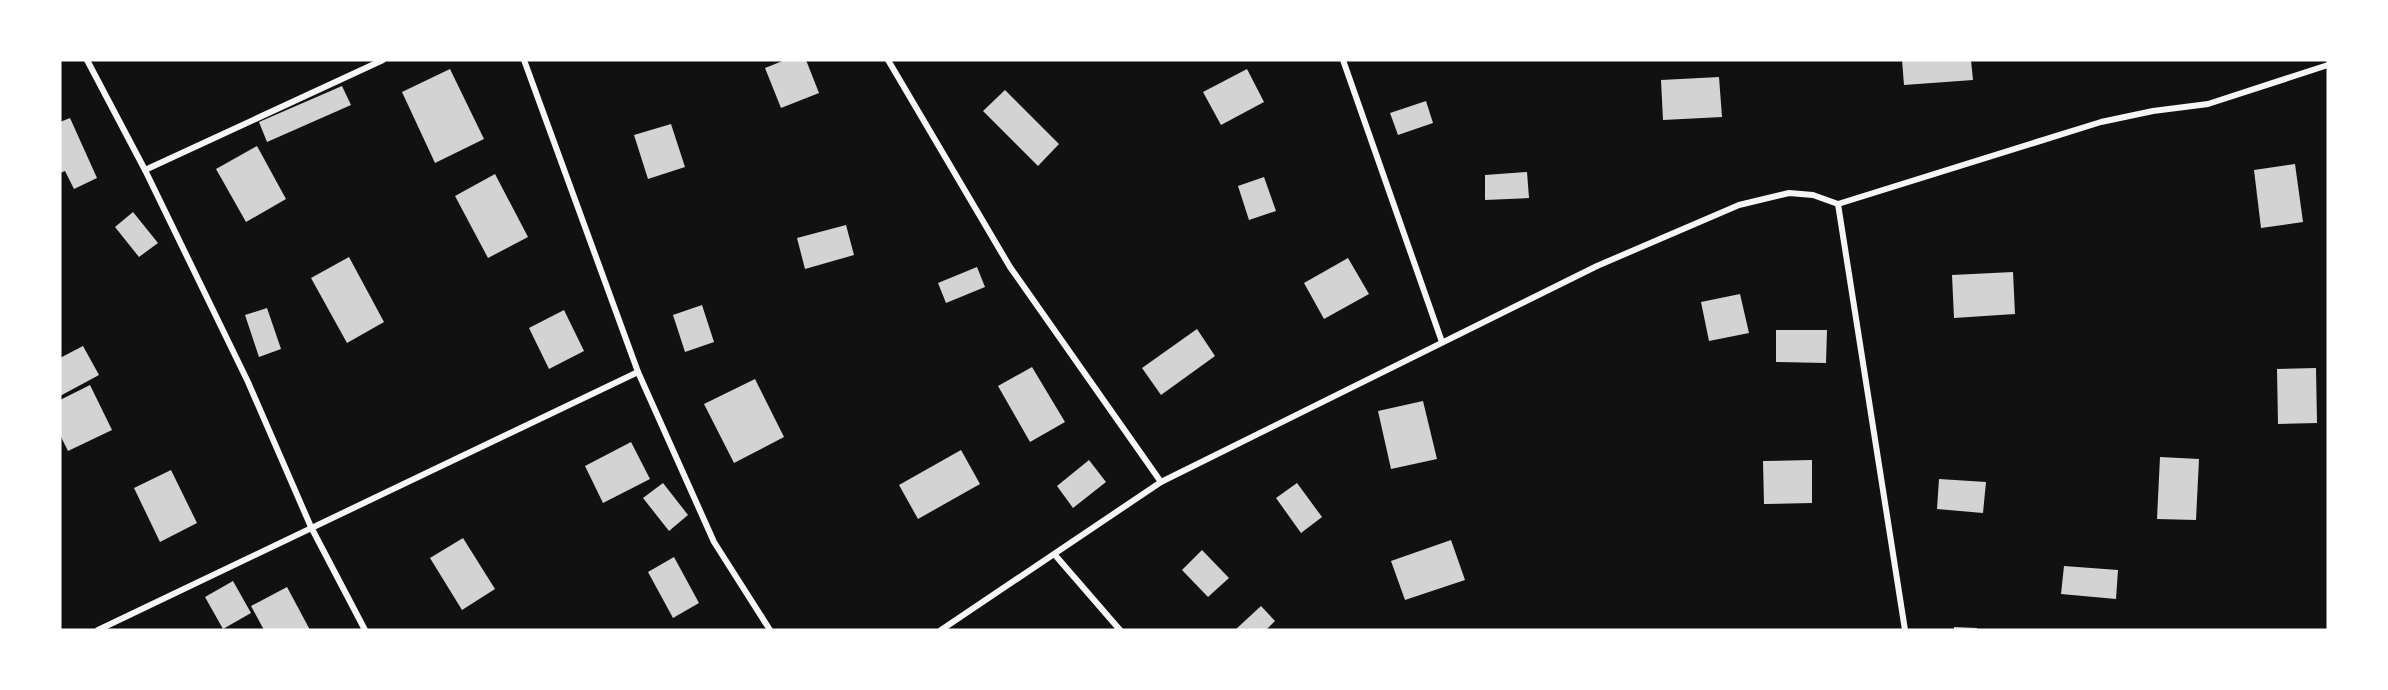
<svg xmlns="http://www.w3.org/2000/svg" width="2388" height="690" viewBox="0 0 2388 690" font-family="'PT Sans',sans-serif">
<rect width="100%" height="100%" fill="#111"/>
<g fill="#d3d3d3">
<polygon points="785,60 806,60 819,93 781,108 765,68"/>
<polygon points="1902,60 1971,60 1973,80 1904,85"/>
<polygon points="450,69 484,139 435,163 402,92"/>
<polygon points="1247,69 1264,102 1221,125 1203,92"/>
<polygon points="1719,77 1722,117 1663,120 1661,80"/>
<polygon points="342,86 351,105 267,142 259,122"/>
<polygon points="1005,90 1059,144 1038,166 983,111"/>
<polygon points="1426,101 1433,123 1398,135 1390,113"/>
<polygon points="70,118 97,178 74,189 65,171 60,173 60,122"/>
<polygon points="671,124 685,167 648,179 634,135"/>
<polygon points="257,146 286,199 246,222 216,169"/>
<polygon points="2295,164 2303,222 2261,228 2254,170"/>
<polygon points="1527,172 1529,198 1485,200 1485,175"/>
<polygon points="495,174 528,237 488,258 455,196"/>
<polygon points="1264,177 1276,211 1249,220 1238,186"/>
<polygon points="133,212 158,243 139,257 115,227"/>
<polygon points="846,225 854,255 805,269 797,238"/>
<polygon points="349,257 384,322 347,343 311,278"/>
<polygon points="1348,258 1369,294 1324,319 1304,283"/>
<polygon points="977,267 985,287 946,303 938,283"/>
<polygon points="2013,272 2015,314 1954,318 1952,275"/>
<polygon points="1740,294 1749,333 1709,341 1701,302"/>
<polygon points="702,305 714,342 685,352 673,315"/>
<polygon points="267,308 281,349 259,357 245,315"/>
<polygon points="564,310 584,351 549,369 529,328"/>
<polygon points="1197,329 1215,356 1161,395 1142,368"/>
<polygon points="1776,330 1827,330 1826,363 1776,362"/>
<polygon points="83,346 99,375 60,396 60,358"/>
<polygon points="1032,367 1065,422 1030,442 998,386"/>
<polygon points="2316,368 2317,423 2278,424 2277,369"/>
<polygon points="755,379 784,437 734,463 704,404"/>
<polygon points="90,385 112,430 68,451 60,435 60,400"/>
<polygon points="1423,401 1437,459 1391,469 1378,411"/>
<polygon points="631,442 650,479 603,503 585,466"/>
<polygon points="961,450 980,484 918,519 899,485"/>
<polygon points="2160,457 2199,459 2196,520 2157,519"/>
<polygon points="1089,460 1106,482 1073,508 1057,486"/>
<polygon points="1812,460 1812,503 1764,504 1763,461"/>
<polygon points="171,470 197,523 160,542 134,488"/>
<polygon points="1939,479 1986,482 1983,513 1937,509"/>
<polygon points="663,483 688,515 669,531 643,498"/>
<polygon points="1297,483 1322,517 1301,533 1276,498"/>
<polygon points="463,538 495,589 462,610 430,558"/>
<polygon points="1451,540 1465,580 1405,600 1391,561"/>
<polygon points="1202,550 1229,578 1208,597 1182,570"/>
<polygon points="674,557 699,603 673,618 648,572"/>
<polygon points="2064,566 2118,570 2116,599 2061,594"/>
<polygon points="233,581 251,613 223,629 205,597"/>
<polygon points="287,587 310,630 264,630 251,606"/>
<polygon points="1261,606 1275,621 1266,630 1235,630"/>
<polygon points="1954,627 1977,628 1977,630 1954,630"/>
</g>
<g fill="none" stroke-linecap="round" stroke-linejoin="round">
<g stroke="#f5f5f5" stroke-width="6">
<polyline points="87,60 145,170 248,382 311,527 365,630"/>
<polyline points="524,60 638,372 714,542 770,630"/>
<polyline points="888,60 1010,267 1161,482"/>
<polyline points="1343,60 1442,342"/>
<polyline points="145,170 383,60"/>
<polyline points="1838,204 1905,630"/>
<polyline points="1055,555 1120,630"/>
<polyline points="98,630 638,372"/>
<polyline points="941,630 1161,482 1597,266 1739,205 1789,193 1813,195 1838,204 2101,122 2153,111 2208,104 2328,65"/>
</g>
</g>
<rect width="2388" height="690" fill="none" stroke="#ffffff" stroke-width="123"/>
</svg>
